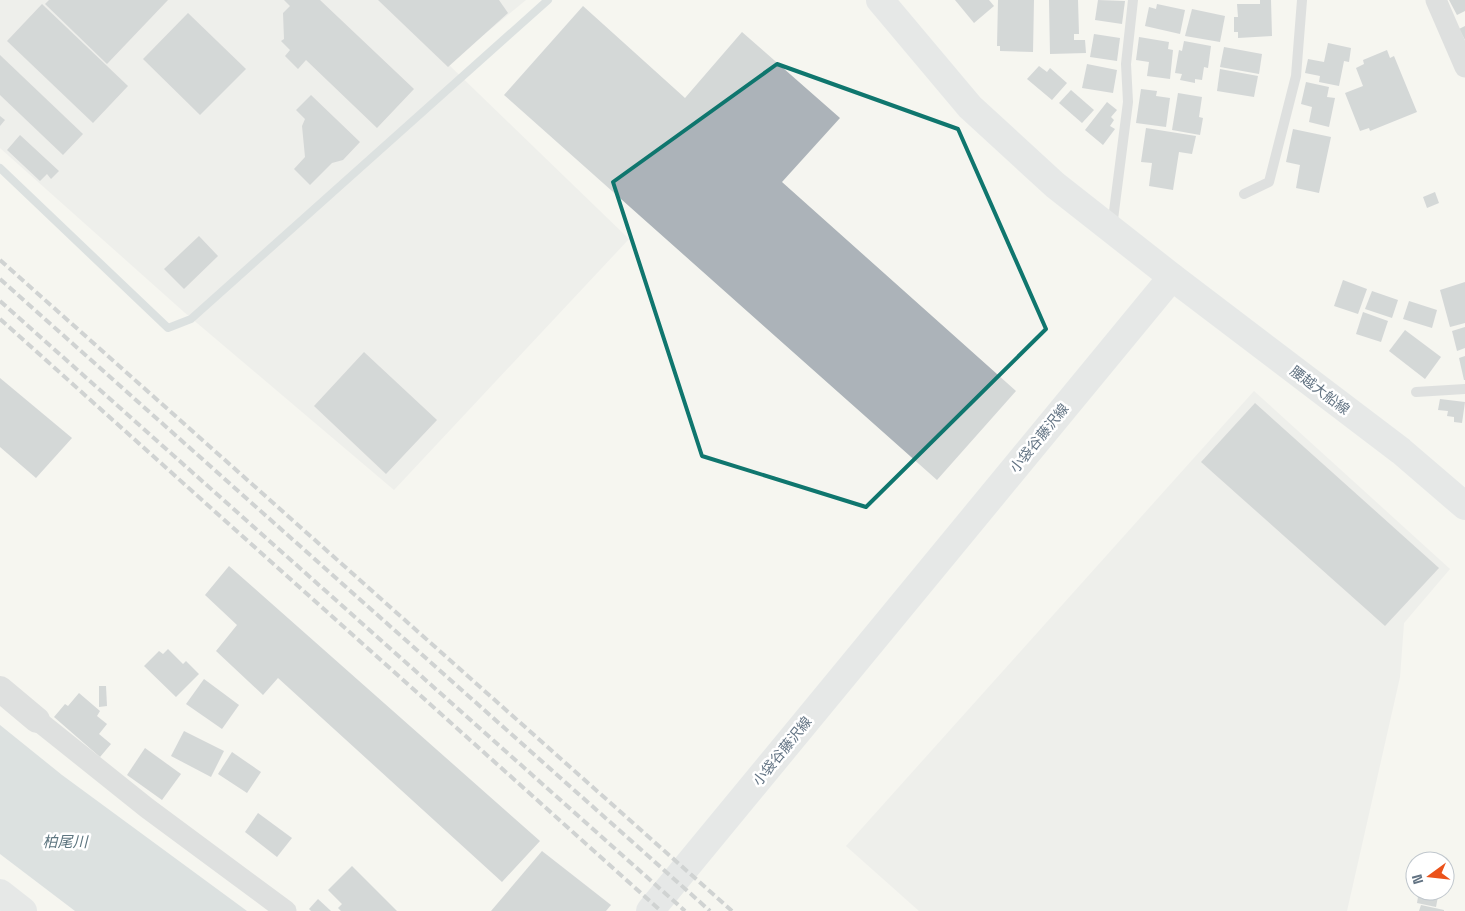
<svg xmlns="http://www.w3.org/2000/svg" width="1465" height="911" viewBox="0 0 1465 911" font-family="'Space Grotesk','Noto Sans JP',sans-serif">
<rect width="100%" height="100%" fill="#f5f5f0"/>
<g fill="#e5e6e4">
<polygon points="0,0 526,0 448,64 629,239 394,490 184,312 0,148"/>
<polygon points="1254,391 1450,569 1404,623 1400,677 1347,911 919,911 846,846"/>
</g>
<polygon fill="#bdc8cd" points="0,725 62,775 247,911 75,911 0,854"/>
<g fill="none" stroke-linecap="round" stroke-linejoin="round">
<polyline stroke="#bdc8cd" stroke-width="8" points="0,168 168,328 191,319 548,0"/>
</g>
<g fill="#acb3b9">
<polygon points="49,0 168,0 107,64 45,4"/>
<polygon points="284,0 320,0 414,89 377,128 306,60 298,69 285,56 290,50 281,41 284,39 283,13 290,6"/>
<polygon points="378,0 499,0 508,13 448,67"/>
<polygon points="955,0 989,0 994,6 974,23"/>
<polygon points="998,0 1034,0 1033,52 1000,51 1000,46 997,46"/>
<polygon points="1049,0 1078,0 1079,34 1074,34 1074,40 1085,40 1086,53 1050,54"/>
<polygon points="1098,0 1125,1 1122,24 1095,20"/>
<polygon points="1260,0 1271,0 1272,36 1238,38 1238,32 1234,32 1234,17 1238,17 1237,4 1260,4"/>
<polygon points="1449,0 1465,0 1465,11 1457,15"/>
<polygon points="42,4 128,86 93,123 7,41"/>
<polygon points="1157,4 1185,10 1180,34 1145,26 1149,7 1156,9"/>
<polygon points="583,6 685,98 742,32 840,118 782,182 1016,391 937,480 504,95"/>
<polygon points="1192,9 1225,16 1220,42 1185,36"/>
<polygon points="188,13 246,69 200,115 143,59"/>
<polygon points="1465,26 1465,40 1459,29"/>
<polygon points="1094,34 1120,38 1117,61 1090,57"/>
<polygon points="1139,37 1169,42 1168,49 1173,50 1170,79 1147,76 1149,62 1136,60"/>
<polygon points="1184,41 1211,46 1208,68 1204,67 1202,80 1195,79 1195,83 1180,80 1182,74 1175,73 1179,50 1182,51"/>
<polygon points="1328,43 1351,48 1349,62 1344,61 1339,86 1319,82 1320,76 1305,73 1308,59 1324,62"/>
<polygon points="1224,47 1262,54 1259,74 1220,67"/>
<polygon points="1387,50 1390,58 1394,56 1417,112 1370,131 1369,128 1360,131 1345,93 1363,86 1356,68 1364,64 1363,60"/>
<polygon points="0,55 83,134 63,155 0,95"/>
<polygon points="1087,64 1117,70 1113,93 1082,88"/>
<polygon points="1039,66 1047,72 1050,68 1067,83 1052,100 1027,79"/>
<polygon points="1220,69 1258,76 1254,97 1217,91"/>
<polygon points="1306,82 1329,87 1327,97 1335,98 1329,127 1309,122 1312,107 1301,104"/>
<polygon points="1141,89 1157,91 1156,96 1170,98 1166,127 1136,123"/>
<polygon points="1071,90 1094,110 1082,123 1059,103"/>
<polygon points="1178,93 1202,97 1199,117 1203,118 1200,135 1172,130"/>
<polygon points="311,95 360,142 343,160 332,163 310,185 294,169 305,157 302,126 305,119 296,110"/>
<polygon points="1107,102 1117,110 1111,117 1114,120 1110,126 1115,129 1103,145 1085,130"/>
<polygon points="0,116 5,120 0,126"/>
<polygon points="1146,128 1196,136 1192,154 1179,152 1173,190 1149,186 1152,163 1141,162"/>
<polygon points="1293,129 1331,137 1319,193 1296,188 1300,165 1286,162"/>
<polygon points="20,135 59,171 51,179 47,174 40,181 7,150"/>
<polygon points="1435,192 1439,203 1427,208 1423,197"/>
<polygon points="199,236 218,256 184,289 164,269"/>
<polygon points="1343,280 1367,289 1358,314 1334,306"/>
<polygon points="1465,282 1465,323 1450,327 1440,290"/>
<polygon points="1372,291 1398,300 1392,318 1365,309"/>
<polygon points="1409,301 1437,310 1432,328 1403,319"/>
<polygon points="1363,312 1388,321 1381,342 1356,334"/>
<polygon points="1465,327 1465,348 1457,351 1452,331"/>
<polygon points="1405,330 1441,357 1425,379 1389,351"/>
<polygon points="364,352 437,420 386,474 314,406"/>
<polygon points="1465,356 1465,380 1464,380 1459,358"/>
<polygon points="0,378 72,438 36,478 0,447"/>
<polygon points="1440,399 1465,402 1462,423 1454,422 1454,417 1447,416 1448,411 1438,410"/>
<polygon points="1255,403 1439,568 1385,626 1201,462"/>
<polygon points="229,566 540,841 502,882 278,678 263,695 216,651 237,625 205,595"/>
<polygon points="168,649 183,664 186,661 199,674 176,697 144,666 159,651 163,654"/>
<polygon points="204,679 239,705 222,729 186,704"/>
<polygon points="99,686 106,686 107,706 99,707"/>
<polygon points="79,693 100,711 97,716 107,724 99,734 111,744 100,757 54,717 65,704 68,706"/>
<polygon points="184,731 224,751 211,777 171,756"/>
<polygon points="145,748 181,774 162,800 127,775"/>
<polygon points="232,752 261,772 247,793 218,774"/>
<polygon points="258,813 292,838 277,857 245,832"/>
<polygon points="542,851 611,905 606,911 491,911"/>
<polygon points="352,866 397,911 341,911 338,908 342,904 328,890"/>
<polygon points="1419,891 1439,891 1436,907 1417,903"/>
<polygon points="318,899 331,911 311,911 309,909"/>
<polygon points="1421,905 1444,910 1444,911 1419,911"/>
</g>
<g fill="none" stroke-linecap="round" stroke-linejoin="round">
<g stroke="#c2c6c9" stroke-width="10">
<polyline points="1244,194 1269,182 1296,76 1302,0"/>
<polyline points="1112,227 1128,102 1126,64 1133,0"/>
<polyline points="1416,392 1465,389"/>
</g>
<g stroke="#c2c6c9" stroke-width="21">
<polyline points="1436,0 1465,67"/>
<polyline points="37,720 147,808 286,911"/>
</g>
<polyline stroke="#c2c6c9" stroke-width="26" points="0,689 37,720"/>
<g stroke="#d3d8dc" stroke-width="28">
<polyline points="880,0 970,107 1055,185 1172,277 1401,451 1465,506"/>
<polyline points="0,893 23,911"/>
<polyline points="650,911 1172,277"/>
</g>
<g stroke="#a2a8ae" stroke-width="4" stroke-dasharray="8 4" stroke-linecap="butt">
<polyline points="0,260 732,911"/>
<polyline points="0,279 710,911"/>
<polyline points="0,301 685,911"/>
<polyline points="0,319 661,911"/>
</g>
</g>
<path d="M0 0H1465V911H0ZM777 64 958 129 1046 329 866 507 702 456 613 182Z" fill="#f5f5f0" fill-opacity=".55" fill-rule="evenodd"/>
<path fill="none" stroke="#0f766e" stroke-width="4" stroke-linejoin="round" d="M777 64 958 129 1046 329 866 507 702 456 613 182Z"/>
<g text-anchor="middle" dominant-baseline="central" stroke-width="5" stroke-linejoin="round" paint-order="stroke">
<g font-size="14" fill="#627383" stroke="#fff">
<text transform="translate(1320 390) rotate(37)">腰越大船線</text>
<text transform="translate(1039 438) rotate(-51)">小袋谷藤沢線</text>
<text transform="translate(782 751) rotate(-51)">小袋谷藤沢線</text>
</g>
<g font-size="15" font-style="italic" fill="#5e7680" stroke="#fff">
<text x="65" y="841">柏尾川</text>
</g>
</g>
<g transform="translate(1430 876) rotate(255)"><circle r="24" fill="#ffffff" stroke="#c0c7cd"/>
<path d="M0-4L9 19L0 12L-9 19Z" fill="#eb521a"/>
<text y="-8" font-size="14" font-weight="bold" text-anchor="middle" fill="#627383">N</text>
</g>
</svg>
